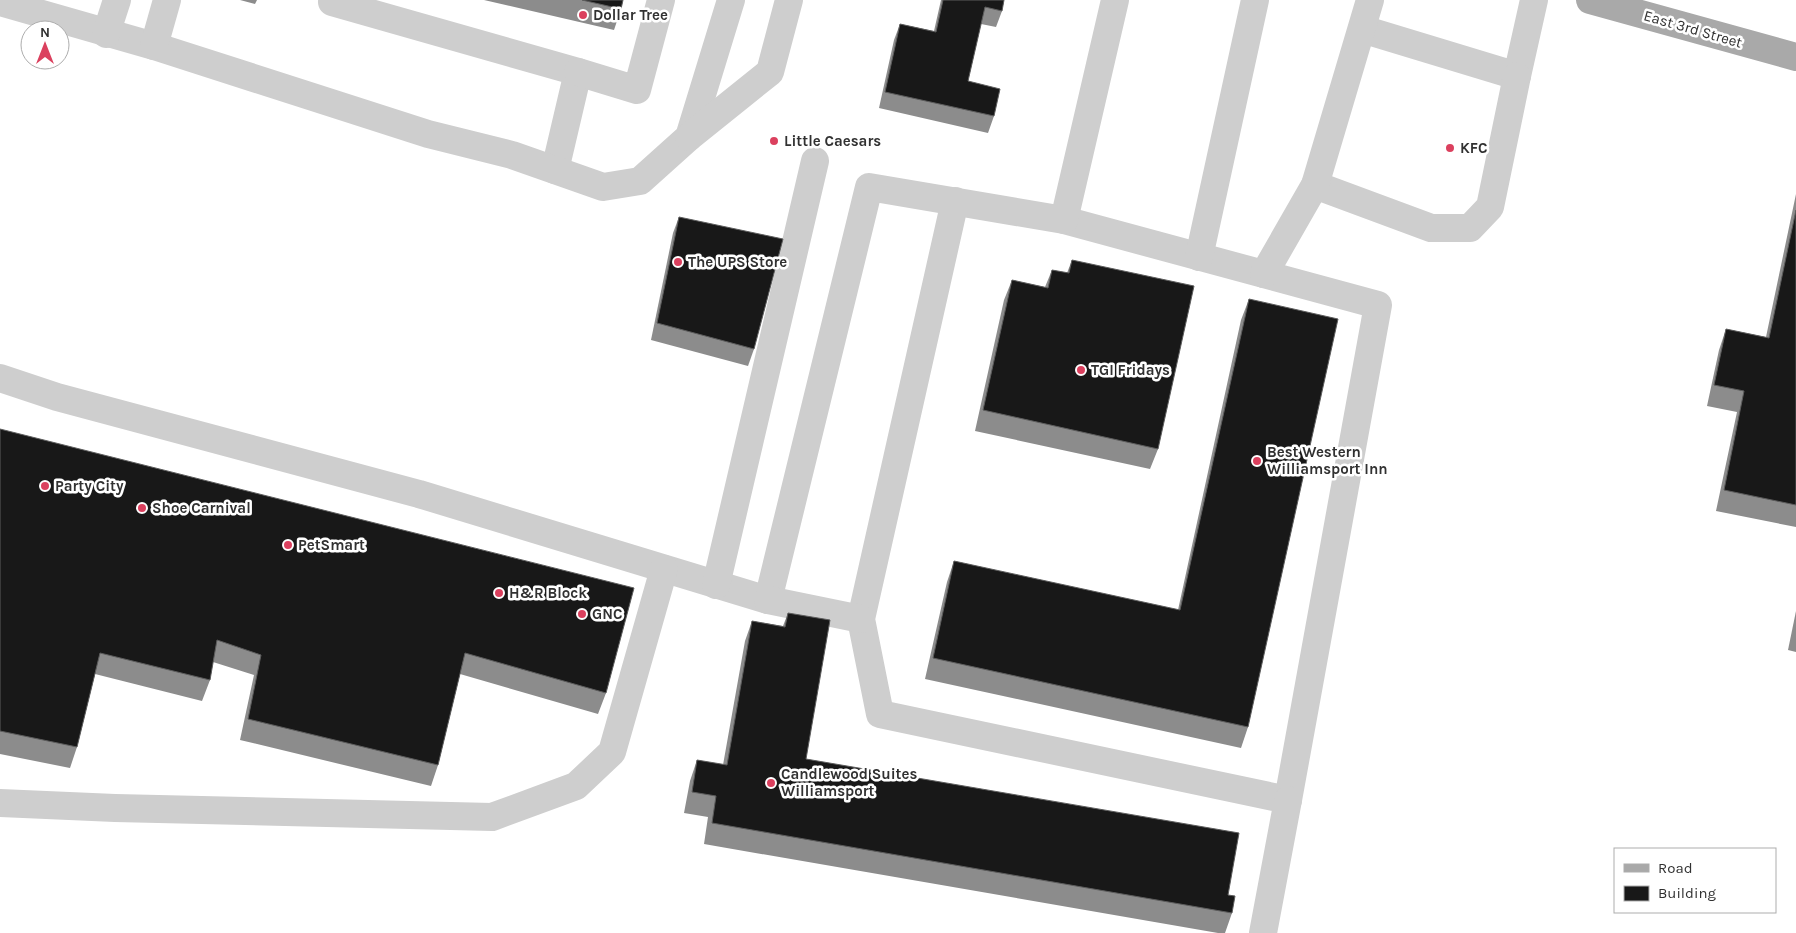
<svg xmlns="http://www.w3.org/2000/svg" width="1796" height="933" viewBox="0 0 1796 933" font-family="Karla,sans-serif">
<rect width="100%" height="100%" fill="#fff"/>
<g fill="none" stroke-linecap="round" stroke-linejoin="round">
<g stroke="#cecece" stroke-width="28">
<polyline points="333,0 332,2 578,72 555,170"/>
<polyline points="0,2 154,46 428,134 512,155 603,187 640,181 689,137 731,0"/>
<polyline points="1362,29 1517,76 1534,0"/>
<polyline points="106,34 117,0"/>
<polyline points="154,46 167,0"/>
<polyline points="578,72 637,90 661,0"/>
<polyline points="689,137 770,72 789,0"/>
<polyline points="1315,185 1431,228 1470,228 1490,207 1517,76"/>
<polyline points="955,201 861,619 880,714 1288,800 1378,305 1064,220"/>
<polyline points="1199,257 1255,0"/>
<polyline points="1264,274 1315,185 1370,0"/>
<polyline points="0,378 57,397 419,494 768,600 869,187 1064,220 1115,0"/>
<polyline points="716,585 815,161"/>
<polyline points="768,600 861,619"/>
<polyline points="0,803 115,808 492,817 576,786 612,752 664,569"/>
<polyline points="1263,933 1288,800"/>
</g>
<polyline stroke="#a9a9a9" stroke-width="28" points="1590,0 1796,57"/>
</g>
<g fill="#8c8c8c">
<polygon points="240,0 257,0 255,4"/>
<polygon points="484,0 623,0 621,9 614,30"/>
<polygon points="941,0 1004,0 1002,11 996,27 981,24 968,81 994,116 988,133 879,108 894,40 900,24 934,31"/>
<polygon points="1796,194 1796,527 1716,511 1737,412 1707,406 1719,350 1726,329 1766,337"/>
<polygon points="679,217 754,349 748,366 651,340 673,233"/>
<polygon points="1072,260 1158,449 1150,469 975,431 1004,300 1012,280 1045,287 1052,270 1067,273"/>
<polygon points="1249,299 1248,727 1241,748 925,679 947,582 954,561 1178,610 1241,320"/>
<polygon points="0,429 606,693 598,714 460,674 438,765 431,786 240,740 254,675 213,662 210,680 202,701 95,674 77,747 70,768 0,754"/>
<polygon points="1796,611 1796,652 1788,650"/>
<polygon points="788,613 806,759 1228,895 1232,913 1225,933 1218,933 704,844 708,817 684,813 690,781 697,760 723,765 745,641 752,621 783,626"/>
</g>
<g fill="#181818" stroke="#5d5d5d">
<polygon points="582,0 623,0 621,9"/>
<polygon points="943,0 1004,0 1002,11 985,7 968,81 1000,89 994,116 885,92 900,24 936,32"/>
<polygon points="1796,210 1796,505 1724,490 1744,391 1714,385 1726,329 1769,338"/>
<polygon points="679,217 783,239 754,349 657,323"/>
<polygon points="1072,260 1194,286 1158,449 983,410 1012,280 1048,288 1052,270 1069,273"/>
<polygon points="1249,299 1338,319 1248,727 933,658 954,561 1180,610"/>
<polygon points="0,429 634,588 606,693 465,653 438,765 248,719 261,655 217,640 210,680 100,653 77,747 0,731"/>
<polygon points="788,613 830,620 806,759 1239,833 1228,895 1235,896 1232,913 712,823 716,796 692,792 697,760 727,765 752,621 785,627"/>
</g>
<g fill="#db405e" stroke="#fff" stroke-width="2">
<circle cx="583" cy="15" r="5"/>
<circle cx="774" cy="141" r="5"/>
<circle cx="1450" cy="148" r="5"/>
<circle cx="678" cy="262" r="5"/>
<circle cx="1081" cy="370" r="5"/>
<circle cx="1257" cy="461" r="5"/>
<circle cx="45" cy="486" r="5"/>
<circle cx="142" cy="508" r="5"/>
<circle cx="288" cy="545" r="5"/>
<circle cx="499" cy="593" r="5"/>
<circle cx="582" cy="614" r="5"/>
<circle cx="771" cy="783" r="5"/>
</g>
<g text-anchor="middle" dominant-baseline="central" stroke-width="5" stroke-linejoin="round" paint-order="stroke">
<g font-size="15" font-weight="bold" fill="#313131" stroke="#fff" text-anchor="start">
<text x="593" y="15">Dollar Tree</text>
<text x="784" y="141">Little Caesars</text>
<text x="1460" y="148">KFC</text>
<text x="688" y="262">The UPS Store</text>
<text x="1091" y="370">TGI Fridays</text>
<text x="1267" y="452">Best Western<tspan x="1267" dy="17">Williamsport Inn</tspan></text>
<text x="55" y="486">Party City</text>
<text x="152" y="508">Shoe Carnival</text>
<text x="298" y="545">PetSmart</text>
<text x="509" y="593">H&amp;R Block</text>
<text x="592" y="614">GNC</text>
<text x="781" y="774">Candlewood Suites<tspan x="781" dy="17">Williamsport</tspan></text>
</g>
<g font-size="15" fill="#313131" stroke="#fff">
<text transform="translate(1693 29) rotate(16)">East 3rd Street</text>
</g>
</g>
<rect x="1614" y="848" width="162" height="65" fill="#ffffff" stroke="#adadad"/>
<rect x="1624" y="864" width="25" height="8" fill="#a9a9a9" stroke="#adadad"/>
<text x="1658" y="873" font-size="15" fill="#313131">Road</text>
<rect x="1624" y="886" width="25" height="15" fill="#181818" stroke="#adadad"/>
<text x="1658" y="898" font-size="15" fill="#313131">Building</text>
<g transform="translate(45 45)"><circle r="24" fill="#ffffff" stroke="#adadad"/>
<path d="M0-4L9 19L0 12L-9 19Z" fill="#db405e"/>
<text y="-8" font-size="14" font-weight="bold" text-anchor="middle" fill="#313131">N</text>
</g>
</svg>
